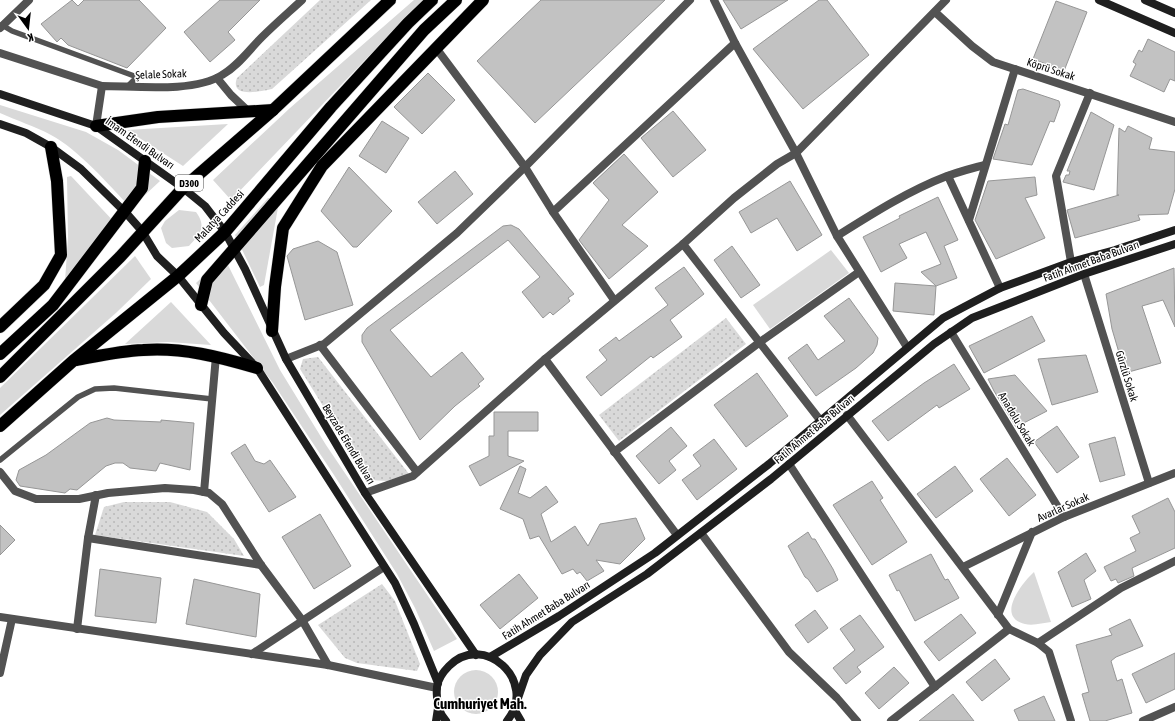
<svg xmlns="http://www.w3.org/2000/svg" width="1175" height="721" viewBox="0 0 1175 721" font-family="'Asap Condensed',sans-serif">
<defs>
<pattern id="park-dots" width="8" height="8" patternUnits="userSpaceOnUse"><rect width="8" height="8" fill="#d9d9d9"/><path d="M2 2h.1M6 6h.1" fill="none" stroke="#b8b8b8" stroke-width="1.8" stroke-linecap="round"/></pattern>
</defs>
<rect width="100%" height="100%" fill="#fff"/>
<g fill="#d9d9d9">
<polygon points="414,0 426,0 388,36 231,200 213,180 290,108"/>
<path d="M0 105 86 132 118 150 160 181 131 208C109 185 79 150 51 135 35 126 17 121 0 113Z"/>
<polygon points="228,124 183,166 127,130"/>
<polygon points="71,176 117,225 65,281 68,238 67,177"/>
<polygon points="268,198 276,198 279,202 264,285 260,287 235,235"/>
<path d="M179 210 196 212C207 227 200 234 189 246L172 248 166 243 161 228 165 221Z"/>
<polygon points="831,250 849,273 770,329 753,305"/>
<polygon points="135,256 151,279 117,312 0,415 0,388"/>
<polygon points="224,257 280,370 326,445 457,639 434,651 415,608 397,574 334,475 273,383 196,283"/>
<polygon points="171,302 211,345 168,342 125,344"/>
<path d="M1034 572 1051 622C1043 623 1033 626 1025 624 995 617 1022 583 1034 572Z"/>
<circle cx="476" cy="692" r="22"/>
</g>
<g fill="url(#park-dots)">
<path d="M320 0H371L272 89C262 91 229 99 237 78Z"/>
<polygon points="726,318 746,344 619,441 599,415"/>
<polygon points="318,357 409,474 387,481 369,480 300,369 303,359"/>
<polygon points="124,502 170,502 207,512 234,539 244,556 95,535 104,507"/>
<polygon points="382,584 395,601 420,664 417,671 357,663 345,658 318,625"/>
</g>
<g fill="#c2c2c2" stroke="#969696">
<polygon points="72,0 78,6 84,0 139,0 166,28 127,68 68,45 61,38 57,42 41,24"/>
<polygon points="220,0 260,0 228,32 235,40 210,62 184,32"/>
<polygon points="541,0 665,0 535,123 477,61"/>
<polygon points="723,0 788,0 741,29"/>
<polygon points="819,0 827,0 869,55 803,109 753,49"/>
<polygon points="1056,1 1087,12 1064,71 1033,59"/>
<polygon points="1148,39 1175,52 1175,81 1170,79 1164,92 1130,76 1136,64 1133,62 1139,50 1142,52"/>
<polygon points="428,73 455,100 422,134 394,107"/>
<polygon points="1023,89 1059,101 1060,105 1054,122 1050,121 1032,165 993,159 1005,124 1008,125 1018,90"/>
<polygon points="673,111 706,150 673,177 641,138"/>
<polygon points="1091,112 1114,125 1094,190 1063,182 1066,175 1069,175 1070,171 1067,171"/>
<polygon points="382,121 409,138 386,173 359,156"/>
<polygon points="1128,126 1152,138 1149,149 1175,152 1175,189 1168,214 1138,215 1140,220 1075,238 1067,210 1119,195 1117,195 1119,128 1125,132"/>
<polygon points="624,154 658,192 622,225 648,246 609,279 579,240 609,200 593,183"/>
<polygon points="349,167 392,211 357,247 353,247 321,211"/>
<polygon points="455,171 473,194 437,224 418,202"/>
<polygon points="1035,177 1037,195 1025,198 1045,238 996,259 975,220 988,181"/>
<polygon points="790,181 822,235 797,251 777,218 751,233 739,212"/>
<polygon points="938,197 958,240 944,246 957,278 936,286 921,272 941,264 926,232 899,244 907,258 881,272 863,237 900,218 899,216"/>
<polygon points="511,225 519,229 574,294 568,298 570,301 553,315 550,312 543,318 522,292 540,277 508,240 390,330 431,377 462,352 484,379 478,384 480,386 455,406 420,440 362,342 362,335 367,328 503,226"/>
<polygon points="318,241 337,252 353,305 305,320 287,256 293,249"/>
<polygon points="732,246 760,285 741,298 714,260"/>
<polygon points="684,267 704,294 670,320 682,337 653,358 651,356 601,396 586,377 607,360 599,350 616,337 619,341 668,305 655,288"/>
<polygon points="1174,268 1175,327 1163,300 1142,306 1161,363 1125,373 1112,329 1106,294"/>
<polygon points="895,283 936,286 934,315 893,311"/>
<polygon points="849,298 878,338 877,345 873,353 856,368 816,396 788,358 807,344 818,360 845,341 824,316"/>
<polygon points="1032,316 1045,341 984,373 969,346"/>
<polygon points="1086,355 1098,392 1052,405 1038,359"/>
<polygon points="954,364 970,389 939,408 937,405 888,441 872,421 924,383"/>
<polygon points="757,373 788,416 746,447 714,405"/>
<polygon points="1015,375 1047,411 1016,427 994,391 988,379"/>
<polygon points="494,412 538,412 538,431 508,431 508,456 524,461 480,486 469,466 489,456 489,436 494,436"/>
<polygon points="107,418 114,420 161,422 161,420 194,423 190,470 160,463 156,471 130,468 123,463 115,463 106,466 77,490 70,489 65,493 20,486 16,480 19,470 46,455 90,423"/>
<polygon points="1057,426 1079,457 1057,473 1034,442"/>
<polygon points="671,427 687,446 669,461 676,470 659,484 636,456"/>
<polygon points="1115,437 1125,475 1100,482 1089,444"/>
<polygon points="714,439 737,469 697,500 682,480 701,466 693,455"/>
<polygon points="245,444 255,461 264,464 270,460 296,497 269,512 231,453"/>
<polygon points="1007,458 1036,495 1009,516 980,479"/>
<polygon points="520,466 526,469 518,493 530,498 546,486 558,502 541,514 551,542 575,526 588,546 600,524 636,518 645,539 620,564 596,560 604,571 587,581 580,572 577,574 573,569 562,574 539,536 530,539 523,519 500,509"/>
<polygon points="955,466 973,491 936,518 917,494"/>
<polygon points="872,481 883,498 880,500 907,542 872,565 833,505"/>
<polygon points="1168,498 1175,512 1175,548 1132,568 1134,576 1118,583 1116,579 1111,581 1104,567 1136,551 1130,538 1140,533 1132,516"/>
<polygon points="320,514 351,566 314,589 282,537"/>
<polygon points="0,525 15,540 0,555"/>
<polygon points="808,532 812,539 815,539 833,569 838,580 817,592 808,579 805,577 788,546"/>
<polygon points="1086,553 1096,571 1084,580 1091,599 1072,607 1058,572"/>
<polygon points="931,554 945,580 948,579 959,598 915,621 899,590 897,591 889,575"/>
<polygon points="100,569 161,578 156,623 95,616"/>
<polygon points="519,574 538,598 500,629 480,605"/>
<polygon points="194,579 260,594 256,637 186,624"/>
<polygon points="815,610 828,628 808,643 795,625"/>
<polygon points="961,614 976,633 939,661 924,642"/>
<polygon points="860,615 884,647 857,667 861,672 846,684 833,668 855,650 840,629"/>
<polygon points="1130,619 1143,646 1116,657 1111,661 1117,681 1122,679 1132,713 1105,721 1090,721 1082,694 1089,692 1076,645 1112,635 1109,629"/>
<polygon points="1175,653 1175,689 1146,703 1132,674"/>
<polygon points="995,659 1010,679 982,701 966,682"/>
<polygon points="894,667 909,683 879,709 865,693"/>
<polygon points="953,694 974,721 919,721"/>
<polygon points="1044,696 1055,721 1019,721 1014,710"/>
</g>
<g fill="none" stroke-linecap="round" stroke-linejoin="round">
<defs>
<g id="highway">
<polyline points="96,126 158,117 273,110"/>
<polyline points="201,305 207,280 424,30 456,0"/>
<polyline points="0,327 44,285 61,255 57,181 51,147"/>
<polyline points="272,331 275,287 283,228 322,166 483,0"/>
<polyline points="0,354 53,305 142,188 145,161"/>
<path d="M76 360C98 356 120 351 143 350 182 347 220 357 257 368"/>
<polyline points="0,377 120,257 183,188 273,110 390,0"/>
<polyline points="0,426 73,361 178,276 225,232 331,107 408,23 432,0"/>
</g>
</defs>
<use href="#highway" stroke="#dbdbdb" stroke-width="13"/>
<g stroke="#525252" stroke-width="5.5">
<polyline points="2,25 12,31 137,77 128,86"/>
<polyline points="0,460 78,397 95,389 114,388 212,399"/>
</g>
<g stroke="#525252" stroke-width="8">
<polyline points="690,0 525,167 553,212 735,43"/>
<polyline points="714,0 735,43 796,153 837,236 907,347"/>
<polyline points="935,12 972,46 993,62 1175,122"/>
<polyline points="0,28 29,0"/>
<polyline points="0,53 102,86"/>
<polyline points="217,78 231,95 249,112"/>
<path d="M96 126 102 86C135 86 194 93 222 75 238 66 249 50 262 37 275 24 289 12 302 0"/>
<polyline points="948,176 1000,288"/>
<polyline points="553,212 614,300"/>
<polyline points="969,220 1015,69"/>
<path d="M837 236C872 214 908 191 947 176 959 172 972 168 985 165"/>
<polyline points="683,244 820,420"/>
<polyline points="1071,262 1056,176 1090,93"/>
<polyline points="1084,274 1149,483"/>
<polyline points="951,332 1064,517"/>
<polyline points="320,345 417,472"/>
<polyline points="286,359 324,344 457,233 525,167 436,48"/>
<polyline points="545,359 677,535"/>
<polyline points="847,415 1009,629 1038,643 1049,652 1071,721"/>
<polyline points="614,452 760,342 859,272"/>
<polyline points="789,464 935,687"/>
<polyline points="0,472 15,491 36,499 79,499 108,493 165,488 194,490 209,493 222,504 261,565 302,620 328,665"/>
<polyline points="204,492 216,356"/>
<polyline points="365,493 413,476 545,359 683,244 734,198 777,164 796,153 946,0"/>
<polyline points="701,533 789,652 837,698 857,721"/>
<polyline points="88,538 261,565"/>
<polyline points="963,567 1064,517 1175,473"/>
<polyline points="998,615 1032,532"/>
<polyline points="0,617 328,665 437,688"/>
<polyline points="77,629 88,538 96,495"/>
<polyline points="1038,643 1121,588 1175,561"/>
<polyline points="252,654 384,567"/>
<polyline points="0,673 12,619"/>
<polyline points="891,721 1009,629"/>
<polyline points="1143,721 1175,707"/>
</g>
<g stroke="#1f1f1f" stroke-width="8">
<polyline points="1099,0 1175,33"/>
<polyline points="1145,0 1175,13"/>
<polyline points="0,94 96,126 183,188 205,206 225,232 245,269 286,359 365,493 476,655"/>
<polyline points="0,124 26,133 51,147 81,169 127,214 142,231 157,256 178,276 224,333 257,368 395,583 414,624 438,683"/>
<polyline points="490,657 559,616 655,553 769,464 943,318 1000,288 1071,262 1115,250 1175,230"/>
<polyline points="517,701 526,675 540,655 572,622 647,574 771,479 934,344 972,318 1084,274 1175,244"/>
<polyline points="514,709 521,721"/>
<polyline points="436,721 438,708"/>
<path d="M446 721C437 711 436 699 437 687 438 678 443 672 449 666 483 631 539 681 507 721"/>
</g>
<use href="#highway" stroke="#000" stroke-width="12"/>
</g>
<g text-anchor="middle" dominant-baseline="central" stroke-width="3" stroke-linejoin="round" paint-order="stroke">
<rect fill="#fff" stroke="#4c4c4c" stroke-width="1" x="175" y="175" width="28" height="16" rx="3"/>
<g font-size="10" font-weight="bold" fill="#000">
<text x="189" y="183">D300</text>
</g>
<g font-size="11" fill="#000" stroke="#fff">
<text transform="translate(1051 69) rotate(18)">Köprü Sokak</text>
<text transform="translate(161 74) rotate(-2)">Şelale Sokak</text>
<text transform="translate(140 143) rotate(35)">İmam Efendi Bulvarı</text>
<text transform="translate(219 216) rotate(-47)">Malatya Caddesi</text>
<text transform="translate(1091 261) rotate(-20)">Fatih Ahmet Baba Bulvarı</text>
<text transform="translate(1127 376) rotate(73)">Gürzlü Sokak</text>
<text transform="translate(1017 419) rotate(59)">Anadolu Sokak</text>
<text transform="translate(814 429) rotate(-40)">Fatih Ahmet Baba Bulvarı</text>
<text transform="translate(349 444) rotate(59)">Beyzade Efendi Bulvarı</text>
<text transform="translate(1063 507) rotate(-24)">Avarlar Sokak</text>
<text transform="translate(546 610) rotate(-32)">Fatih Ahmet Baba Bulvarı</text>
</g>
<g font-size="15" font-weight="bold" fill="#000" stroke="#fff">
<text x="480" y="703">Cumhuriyet Mah.</text>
</g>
</g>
<g transform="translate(28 28) rotate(165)" stroke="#ffffff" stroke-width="3" paint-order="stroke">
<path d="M0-3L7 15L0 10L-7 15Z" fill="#000000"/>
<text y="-6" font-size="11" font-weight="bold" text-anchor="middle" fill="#000000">K</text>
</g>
</svg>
